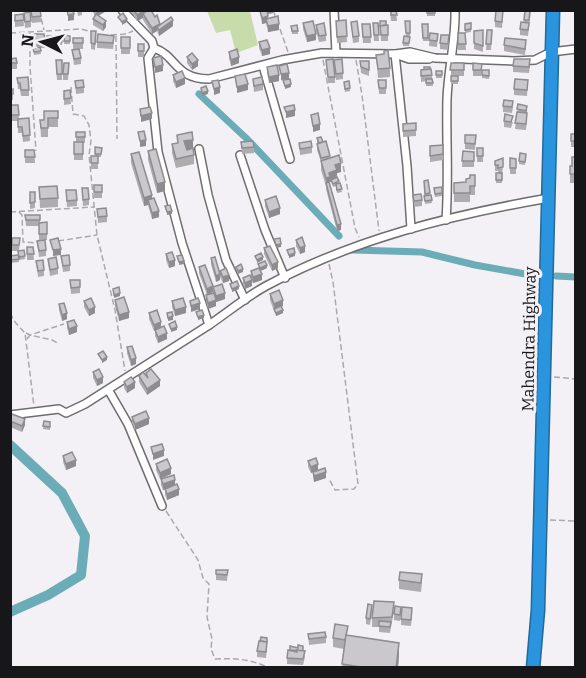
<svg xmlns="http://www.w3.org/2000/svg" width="586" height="678" viewBox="0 0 586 678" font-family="Bitter,serif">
<rect width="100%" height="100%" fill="#f3f1f5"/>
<polygon fill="#c8dcab" points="207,11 250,11 258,45 236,53 230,30 216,33"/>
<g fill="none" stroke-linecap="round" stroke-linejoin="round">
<g stroke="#6aadb9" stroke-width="7">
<polyline points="199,94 246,138 339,236"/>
<polyline points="353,250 422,252 475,265 531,275"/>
<polyline points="556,276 576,277"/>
</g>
<polyline stroke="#6aadb9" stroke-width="10" points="10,445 62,493 85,536 81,575 48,595 10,612"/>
<defs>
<g id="street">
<path d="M122 10 152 41 154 48C177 56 175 79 209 79L282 60 322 53 395 54 410 52 435 58 514 61 535 60 551 52 576 49"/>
<polyline points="334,10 336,53"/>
<path d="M154 48 148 58 158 152 182 243 209 325C228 312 246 297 266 286 354 239 451 215 549 198"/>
<polyline points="263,66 290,159"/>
<polyline points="199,149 208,195 226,260 245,300"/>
<polyline points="240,155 265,230 285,278"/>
<path d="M446 220C449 180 446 139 447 99 448 69 456 40 455 10"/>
<polyline points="411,229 407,166 395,54 409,59 429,59"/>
<polyline points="109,391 128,424 162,506"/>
<polyline points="10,415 59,409 66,413 85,404 209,325"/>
</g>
<polyline id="highway" points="533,668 538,610 553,10"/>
</defs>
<use href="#street" stroke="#6f6d70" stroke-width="10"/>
<use href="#highway" stroke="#236999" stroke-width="15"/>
<g stroke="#aba9ac" stroke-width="1.5" stroke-dasharray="6 3" stroke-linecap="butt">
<polyline points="39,10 44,30"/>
<polyline points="273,10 276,18"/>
<polyline points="280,29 288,52"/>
<polyline points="10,33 81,29 92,32"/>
<polyline points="30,33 30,67 36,151"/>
<polyline points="111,35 126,34 133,31"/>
<polyline points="116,36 117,139"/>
<polyline points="323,60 355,228 359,237"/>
<polyline points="356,60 362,95 379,231"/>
<polyline points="71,87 73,114 84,116 89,125 91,141 89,155 97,235 115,310 125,371"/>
<polyline points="10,212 94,207"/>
<polyline points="19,212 22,215 23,242 39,243"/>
<polyline points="58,241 97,235"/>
<polyline points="329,264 333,282 358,484 354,489 335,490 329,479"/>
<polyline points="10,313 15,322 25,333 34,406"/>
<polyline points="26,333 30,335 64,324"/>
<polyline points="27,339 30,335 52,340 59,344"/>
<polyline points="554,377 576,379"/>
<path d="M166 511 198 560 203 578 209 584 207 617 212 639 211 649 215 659C235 658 251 659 269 668"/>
<polyline points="550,520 576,521"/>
</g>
<use href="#street" stroke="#fff" stroke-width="7"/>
<use href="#highway" stroke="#2a95de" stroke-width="12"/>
</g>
<g fill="#aeacaf">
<polygon points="77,10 82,10 82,15 78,16"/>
<polygon points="92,10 108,10 98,16 106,27 103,31 93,25 93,19 95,16"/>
<polygon points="132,10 144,10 144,13 160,25 173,26 159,36 157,31 152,34 143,20 143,18 137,21 132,13"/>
<polygon points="273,10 273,13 268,14 268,18 279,30 268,32 266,23 262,24 260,11"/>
<polygon points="390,10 396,10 397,21 391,21"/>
<rect x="427" y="10" width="8" height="6"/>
<polygon points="503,10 502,28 495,27 495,21"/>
<polygon points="525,10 531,10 528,36 520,35 520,29 524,22"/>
<polygon points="31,11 41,16 41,22 32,23"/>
<polygon points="24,13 31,21 31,27 25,28"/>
<polygon points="23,14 24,26 15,27 15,15"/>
<polygon points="346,20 347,42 337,43 336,21"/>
<polygon points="380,21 386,25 388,25 388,41 381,41"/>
<polygon points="405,21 410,21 410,39 409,46 403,46 404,36 406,36"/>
<polygon points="351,22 359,36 359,42 353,43"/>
<polygon points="303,23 316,40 307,42 303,29"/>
<polygon points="373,23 378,23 379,41 374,41"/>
<polygon points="471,23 471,32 465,33 465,24"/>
<polygon points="362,24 370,24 371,43 363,43"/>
<polygon points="422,24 428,24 428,41 423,41"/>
<polygon points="297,25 298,34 292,34 291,26"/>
<polygon points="316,25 326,35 326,41 319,42 316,31"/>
<polygon points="483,30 483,52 474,49 474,31"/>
<polygon points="487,30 492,30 491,50 486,50"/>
<polygon points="91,31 96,31 95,50 91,49"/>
<polygon points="430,33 438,34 437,47 429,46"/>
<polygon points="458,33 465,33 466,50 458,50"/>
<polygon points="35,34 44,34 45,48 40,48 41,54 34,55 33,48 36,47"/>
<polygon points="65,35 70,36 70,44 64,44"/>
<rect x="47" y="36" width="6" height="9"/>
<rect x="56" y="36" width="6" height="9"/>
<rect x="121" y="37" width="9" height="17"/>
<rect x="73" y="38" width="10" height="11"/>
<polygon points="449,41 448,50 440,49 440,43"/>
<polygon points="97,42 114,42 113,49 97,48"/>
<polygon points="259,42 270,54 262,56 259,48"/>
<rect x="138" y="44" width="6" height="13"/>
<polygon points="504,45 526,46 525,55 504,51"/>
<polygon points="72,50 81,58 81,64 74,65"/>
<polygon points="229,52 239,63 231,66 229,58"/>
<polygon points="376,55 390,68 390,77 378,78"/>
<polygon points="187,57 198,66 192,70 187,63"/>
<polygon points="10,59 17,63 17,69 10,69"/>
<polygon points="62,60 62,80 57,80 56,66"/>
<polygon points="326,60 335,77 335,83 328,83"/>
<polygon points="334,60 343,73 343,79 336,80"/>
<polygon points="360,61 369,61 369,76 361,73"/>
<polygon points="69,63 68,80 63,80 63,74"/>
<polygon points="451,63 464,63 464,76 458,76 458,84 451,84"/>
<polygon points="473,63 482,64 481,76 473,76"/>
<polygon points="530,65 529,73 513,72 513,66"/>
<polygon points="267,67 279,81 269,83 267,73"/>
<polygon points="431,69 433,86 426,86 426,81 421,82 421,70"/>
<polygon points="482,70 489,70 489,79 482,78"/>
<rect x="436" y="71" width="6" height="7"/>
<polygon points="173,75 185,84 176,88 173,81"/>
<polygon points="17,78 29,90 29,96 21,96 20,89 18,89"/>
<polygon points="253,79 263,84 263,90 254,92"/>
<polygon points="378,80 386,80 386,94 379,94"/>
<polygon points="528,80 527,96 514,95 514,89"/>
<polygon points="75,81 84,87 84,93 76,94"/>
<polygon points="344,82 350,88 350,91 345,92"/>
<polygon points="13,89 13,100 10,100 10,90"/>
<polygon points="70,90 71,104 64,105 64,91"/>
<polygon points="518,104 527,106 527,119 526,130 515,129"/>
<polygon points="10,105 18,105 19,119 29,118 30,141 23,142 22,133 18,133 18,121 10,121"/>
<polygon points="503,106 513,107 512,113 503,112"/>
<polygon points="58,111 58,127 48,127 48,137 41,137 40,120 44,120"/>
<polygon points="504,121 513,122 511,128 504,127"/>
<polygon points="416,123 416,136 403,137 403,124"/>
<polygon points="76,132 85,132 85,143 83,143 83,160 74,160 74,142 76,142"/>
<rect x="571" y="134" width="5" height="13"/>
<polygon points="177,135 194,155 194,164 176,168 172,153 172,144 177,143"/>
<polygon points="465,135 476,135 475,150 465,149"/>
<polygon points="317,138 330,158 341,172 337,173 337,177 342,192 337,193 336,186 333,187 331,181 330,182 330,186 341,230 337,231 326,189 326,186 321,170 321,162 317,150"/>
<polygon points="241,142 254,147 254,153 242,154"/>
<polygon points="299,143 312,147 312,153 300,155"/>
<polygon points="443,145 443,160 430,162 430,146"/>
<polygon points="95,147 102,148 101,157 98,157 98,169 91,169 91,156 95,156"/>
<rect x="477" y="148" width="6" height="14"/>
<polygon points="25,150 34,150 35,163 25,163"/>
<polygon points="148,151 165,191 157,193 148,160"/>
<polygon points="463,151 474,152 474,167 462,167"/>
<polygon points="520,153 526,154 525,165 519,164"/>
<polygon points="131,154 152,199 159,217 152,219 148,205 144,206 131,163"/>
<polygon points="576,157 576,183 570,183 570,166 572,166"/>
<polygon points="503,158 502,183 496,183 496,173 498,173 498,171 495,171 495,161"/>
<polygon points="510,158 516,159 516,174 510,174"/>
<polygon points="475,175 475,195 470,195 470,202 454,202 454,183 466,182"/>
<polygon points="424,181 430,193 432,203 425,204"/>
<rect x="94" y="185" width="8" height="13"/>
<polygon points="39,187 58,198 58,207 40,208"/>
<polygon points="442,187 442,196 435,197 434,188"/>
<polygon points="82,188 89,199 89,205 83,206"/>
<polygon points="66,190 77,200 77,206 67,207"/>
<polygon points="30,192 35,192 35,208 30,209"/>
<polygon points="413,195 422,200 422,206 414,207"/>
<polygon points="265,200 280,214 269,218 265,206"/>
<polygon points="97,209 107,216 107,222 98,223"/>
<polygon points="25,215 40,215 40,222 47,222 47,240 39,240 39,226 26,226"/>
<polygon points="12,238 20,238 19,251 24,250 25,259 19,260 18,251 12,251"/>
<polygon points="296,240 305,252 300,254 296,246"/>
<polygon points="37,241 46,250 46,256 39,257"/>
<polygon points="27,247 33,247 34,260 27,260"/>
<polygon points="264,248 278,268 272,271 264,254"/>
<polygon points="166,254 175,266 169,268 166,260"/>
<polygon points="18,255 19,262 10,263 10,256"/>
<polygon points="61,256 70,265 70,271 63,272"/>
<polygon points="211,258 220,280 216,282 211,264"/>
<polygon points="48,259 58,268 58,274 50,276"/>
<polygon points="36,261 44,270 44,276 38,277"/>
<polygon points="258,264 267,268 261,271 262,280 253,283 252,282 252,286 245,289 243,284 243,278 251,276 251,271 259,268"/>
<polygon points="199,267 213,292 207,295 199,273"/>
<polygon points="220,271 229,281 223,283 220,277"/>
<polygon points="70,280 80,280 80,293 71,294"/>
<polygon points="213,287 225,299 216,302 216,301 216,306 208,309 206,301 206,295 213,293"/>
<polygon points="270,294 283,306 281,307 283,313 276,316 270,300"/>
<polygon points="115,300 129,318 119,321 115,306"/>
<polygon points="84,301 95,313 89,316 84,307"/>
<polygon points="172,301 186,313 175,316 172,307"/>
<polygon points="59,304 67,319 62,321 59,310"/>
<polygon points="149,313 161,328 167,339 158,343 155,336 155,330 154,331 149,319"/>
<polygon points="67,322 77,332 69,335 67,328"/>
<polygon points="127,347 136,364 131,366 127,353"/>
<polygon points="93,372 103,383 97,386 93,378"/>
<polygon points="146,373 160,386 147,395 139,382 139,376 146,375"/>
<polygon points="124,382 135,388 127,393 124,388"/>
<polygon points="10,417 25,425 22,432 10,427"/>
<polygon points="132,417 149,424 135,430 132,423"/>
<polygon points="44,421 50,425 50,430 43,429"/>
<polygon points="63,456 76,466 66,470 63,462"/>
<polygon points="308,461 318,470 326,478 314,482 313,478 313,472 311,473 308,467"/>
<polygon points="156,464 171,474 160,479 156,470"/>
<polygon points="161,479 175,484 179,495 167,500 165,495 165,489 163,490 161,485"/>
<polygon points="216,570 228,570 227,581 216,580"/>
<polygon points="399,580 422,583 421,592 399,589"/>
<polygon points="372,611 370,625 366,624 366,618"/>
<polygon points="394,611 390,633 379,632 379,627 372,627 372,618"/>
<polygon points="401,613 400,621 394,620 394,614"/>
<polygon points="412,614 411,626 401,625 401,619"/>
<polygon points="308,634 326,637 326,643 309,645"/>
<polygon points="348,635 399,654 398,668 342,668 344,649 333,647 333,638"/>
<polygon points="267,648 266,658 257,657 257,651"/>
<polygon points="303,651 305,657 303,665 287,664 287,658"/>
</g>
<g fill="#8d8c8f">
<polygon points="98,10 108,10 96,17 96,11"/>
<polygon points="262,10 273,10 273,13 262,15"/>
<polygon points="144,11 144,16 143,14 143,18 137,21 137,15"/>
<polygon points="74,14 74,20 68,21 68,15"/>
<polygon points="268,16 268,22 266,19 266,23 262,24 262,18"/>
<polygon points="127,19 127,22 122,25 122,22"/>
<polygon points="173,20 173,26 159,36 159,30 157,27 157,31 152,34 152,28 160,24 160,29"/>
<polygon points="106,21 106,27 103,31 103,25"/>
<polygon points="279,24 279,30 268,32 268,26"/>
<polygon points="316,34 316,40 307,42 307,36"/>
<polygon points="270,48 270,54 262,56 262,50"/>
<polygon points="239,57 239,63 231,66 231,60"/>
<polygon points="198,60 198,66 192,70 192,64"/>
<polygon points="163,65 163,71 155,73 155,67"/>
<polygon points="289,73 289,79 281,80 281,74"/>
<polygon points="279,75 279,81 269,83 269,77"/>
<polygon points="185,78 185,84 176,88 176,82"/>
<polygon points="248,84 248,90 237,93 237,87"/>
<polygon points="291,84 291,87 285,89 285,86"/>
<polygon points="220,87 220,93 214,95 214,89"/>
<polygon points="208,91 208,94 202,96 202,93"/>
<polygon points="295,110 295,116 286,118 286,112"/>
<polygon points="152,113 152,119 141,122 141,116"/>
<polygon points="320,124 320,130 313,132 313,126"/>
<polygon points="146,140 146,146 140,147 140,141"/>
<polygon points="193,140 193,149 184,150 184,141"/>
<polygon points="341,163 341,172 337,173 337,179 330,182 330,186 326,185 326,178 329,173 335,165"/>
<polygon points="165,182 165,191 157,193 157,184"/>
<polygon points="152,195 152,204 148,200 148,205 144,206 144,198"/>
<polygon points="280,208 280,214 269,218 269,212"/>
<polygon points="159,211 159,217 152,219 152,213"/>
<polygon points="172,211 172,214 167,215 167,212"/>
<polygon points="341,224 341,230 337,231 337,225"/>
<polygon points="281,244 281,247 276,248 276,245"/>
<polygon points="305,246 305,252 300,254 300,248"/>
<polygon points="61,249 61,255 53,256 53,250"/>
<polygon points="295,253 295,256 289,258 289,255"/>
<polygon points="263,257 263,260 257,263 257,260"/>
<polygon points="175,260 175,266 169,268 169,262"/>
<polygon points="184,261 184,264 179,265 179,262"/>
<polygon points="278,262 278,268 272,271 272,265"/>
<polygon points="267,265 267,268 260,271 260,268"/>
<polygon points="243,269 243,272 238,274 238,271"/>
<polygon points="220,274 220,280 216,282 216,276"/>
<polygon points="262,274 262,280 253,283 253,277"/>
<polygon points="229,275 229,281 223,283 223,277"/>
<polygon points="252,280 252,286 245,289 245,283"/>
<polygon points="213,286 213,292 207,295 207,289"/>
<polygon points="239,286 239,289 232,292 232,289"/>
<polygon points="120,293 120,296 114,298 114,295"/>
<polygon points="225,293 225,299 216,302 216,296"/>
<polygon points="216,300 216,306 208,309 208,303"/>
<polygon points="283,300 283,306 274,310 274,304"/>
<polygon points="200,303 200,309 191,312 191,306"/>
<polygon points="95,307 95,313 89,316 89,310"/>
<polygon points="186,307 186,313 175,316 175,310"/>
<polygon points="283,310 283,313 276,316 276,313"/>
<polygon points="129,312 129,318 119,321 119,315"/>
<polygon points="67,313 67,319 62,321 62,315"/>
<polygon points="204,315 204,318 198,320 198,317"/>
<polygon points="173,316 173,320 168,321 168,318"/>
<polygon points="161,322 161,328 154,331 154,325"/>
<polygon points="77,326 77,332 69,335 69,329"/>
<polygon points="177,327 177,330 171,332 171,329"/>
<polygon points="167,333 167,339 158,343 158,337"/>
<polygon points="107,357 107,360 102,363 102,360"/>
<polygon points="136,358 136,364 131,366 131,360"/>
<polygon points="103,377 103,383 97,386 97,380"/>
<polygon points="160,380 160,386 147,395 147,389"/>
<polygon points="135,382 135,388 127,393 127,387"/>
<polygon points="149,418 149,424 135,430 135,424"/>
<polygon points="25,419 25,425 22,432 22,426"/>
<polygon points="164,450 164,456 153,460 153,454"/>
<polygon points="76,460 76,466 66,470 66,464"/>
<polygon points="318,464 318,470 311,473 311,467"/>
<polygon points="171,468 171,474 160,479 160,473"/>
<polygon points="326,472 326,478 314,482 314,476"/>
<polygon points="175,480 175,486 163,490 163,484"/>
<polygon points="179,489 179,495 167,500 167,494"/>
<polygon points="399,643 399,654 398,668 396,668"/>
</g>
<g fill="#cac8cc" stroke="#8d8c8f" stroke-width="1.5">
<polygon points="40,10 41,16 32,17 31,11"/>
<polygon points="67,10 73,10 74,14 68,15"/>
<polygon points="134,10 144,10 144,11 137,15"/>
<polygon points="148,10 151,10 155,17 157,15 160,24 152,28 143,14"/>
<polygon points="267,10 268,16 262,18 260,11"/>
<polygon points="391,10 396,10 397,15 391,15"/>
<rect x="427" y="10" width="8" height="3"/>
<polygon points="496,10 503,10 502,22 495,21"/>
<polygon points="525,10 530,10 529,20 524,20"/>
<polygon points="30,12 31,21 25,22 24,13"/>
<polygon points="123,13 127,19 122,22 118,17"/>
<polygon points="23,14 24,20 15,21 15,15"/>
<polygon points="96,14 106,21 103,25 93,19"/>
<polygon points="278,16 279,24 268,26 266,19"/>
<polygon points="171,17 173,20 159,30 157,27"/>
<polygon points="346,20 347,36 337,37 336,21"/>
<polygon points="313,21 316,34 307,36 303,23"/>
<polygon points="357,21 359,36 353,37 351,22"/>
<polygon points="380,21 386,21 386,25 380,26"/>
<polygon points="405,21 410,21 410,33 406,33"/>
<polygon points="521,22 529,23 528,30 520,29"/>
<polygon points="324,23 326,35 319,36 316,25"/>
<polygon points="373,23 378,23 379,35 374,35"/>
<polygon points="471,23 471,29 465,30 465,24"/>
<polygon points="362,24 370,24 371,37 363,37"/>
<polygon points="422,24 428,24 428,38 423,38"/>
<polygon points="297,25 298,31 292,31 291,26"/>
<polygon points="388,25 388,35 381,35 380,26"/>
<polygon points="483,30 483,46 474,43 474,31"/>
<polygon points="487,30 492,30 491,44 486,44"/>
<polygon points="91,31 96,31 95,44 91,43"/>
<polygon points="430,33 438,34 437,41 429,40"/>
<polygon points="458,33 465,33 466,44 458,44"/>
<polygon points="35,34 44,34 45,42 36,43"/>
<polygon points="98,34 114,36 113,43 97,42"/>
<polygon points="65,35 70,36 70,41 64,41"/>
<polygon points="441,35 449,35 448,44 440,43"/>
<rect x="47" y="36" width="6" height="6"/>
<rect x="56" y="36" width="6" height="6"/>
<polygon points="404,36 410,37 409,43 403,43"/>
<rect x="121" y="37" width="9" height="11"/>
<rect x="73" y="38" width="10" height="5"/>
<polygon points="505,38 526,40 525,49 504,45"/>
<polygon points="267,40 270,48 262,50 259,42"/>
<rect x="138" y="44" width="6" height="7"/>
<polygon points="40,47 41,51 34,52 33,48"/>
<polygon points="79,49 81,58 74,59 72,50"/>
<polygon points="237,49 239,57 231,60 229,52"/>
<polygon points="388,50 390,68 378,69 376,55 384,54 384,51"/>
<polygon points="192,53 198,60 192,64 187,57"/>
<polygon points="161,56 163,65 155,67 153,58"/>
<polygon points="16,58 17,63 10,63 10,59"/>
<polygon points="333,59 335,77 328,77 326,60"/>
<polygon points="342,59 343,73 336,74 334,60"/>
<polygon points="514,59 530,59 529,67 513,66"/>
<polygon points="56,60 62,60 62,74 57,74"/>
<polygon points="360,61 369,61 369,70 361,67"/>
<polygon points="64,63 69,63 68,74 63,74"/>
<polygon points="451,63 464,63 464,70 450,70"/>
<polygon points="473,63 482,64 481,70 473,70"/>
<polygon points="287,64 289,73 281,74 279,66"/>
<polygon points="277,65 279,75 269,77 267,67"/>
<polygon points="424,67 430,67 430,69 424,70"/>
<polygon points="431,69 432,75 421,76 421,70"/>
<polygon points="482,70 489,70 489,76 482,75"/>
<polygon points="182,71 185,78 176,82 173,75"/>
<rect x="436" y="71" width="6" height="4"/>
<polygon points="245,74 248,84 237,87 235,76"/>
<rect x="451" y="76" width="7" height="5"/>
<polygon points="28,77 29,90 21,90 20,83 18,83 17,78"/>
<polygon points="262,77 263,84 254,86 253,79"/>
<polygon points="290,79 291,84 285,86 283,80"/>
<polygon points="426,79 432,79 433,83 426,83"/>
<polygon points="515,79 528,80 527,90 514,89"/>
<polygon points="83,80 84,87 76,88 75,81"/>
<polygon points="218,80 220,87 214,89 212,81"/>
<polygon points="378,80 386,80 386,88 379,88"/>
<polygon points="349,81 350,88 345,89 344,82"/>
<polygon points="206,86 208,91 202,93 201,88"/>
<polygon points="13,89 13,94 10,94 10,90"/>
<polygon points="70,90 71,98 64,99 64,91"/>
<polygon points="504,100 513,101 512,107 503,106"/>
<polygon points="518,104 527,106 526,111 517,109"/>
<polygon points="10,105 18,105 19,115 10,115"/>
<polygon points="294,105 295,110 286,112 284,107"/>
<polygon points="150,107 152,113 141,116 140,109"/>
<polygon points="44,111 58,111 58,118 48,118 48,128 41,128 40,120 44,120"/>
<polygon points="517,112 527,113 526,124 515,123"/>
<polygon points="318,113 320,124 313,126 311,115"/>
<polygon points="505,114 513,116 511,122 504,121"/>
<polygon points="29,118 30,135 23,136 22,127 18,127 18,119"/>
<polygon points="416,123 416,130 403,131 403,124"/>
<polygon points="144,131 146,140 140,141 138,132"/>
<rect x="76" y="132" width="9" height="5"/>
<polygon points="192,132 193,140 184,141 187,150 193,148 194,155 176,159 172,144 178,143 177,135"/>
<rect x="571" y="134" width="5" height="7"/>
<polygon points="465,135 476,135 475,144 465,143"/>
<polygon points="321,137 323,142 319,143 317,138"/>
<polygon points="253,141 254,147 242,148 241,142"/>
<polygon points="311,141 312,147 300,149 299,143"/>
<polygon points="326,141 330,156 321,158 317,144"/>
<rect x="74" y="142" width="9" height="12"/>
<polygon points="443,145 443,154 430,156 430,146"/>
<polygon points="95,147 102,148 101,154 95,154"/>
<rect x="477" y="148" width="6" height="8"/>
<polygon points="156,149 165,182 157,184 148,151"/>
<polygon points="25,150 34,150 35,157 25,157"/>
<polygon points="463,151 474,152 474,161 462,161"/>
<polygon points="139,152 152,195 144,198 131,154"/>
<polygon points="520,153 526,154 525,162 519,161"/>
<polygon points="339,155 341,163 335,165 337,170 329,173 330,177 326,178 321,161"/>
<rect x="91" y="156" width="7" height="7"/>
<polygon points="572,157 576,157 576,174 570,174 570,166 572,166"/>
<polygon points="503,158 503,167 498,168 498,165 495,165 495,161"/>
<polygon points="510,158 516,159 516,168 510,168"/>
<rect x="496" y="173" width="6" height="7"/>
<polygon points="470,175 475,175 475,186 470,186 470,193 454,193 454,183 466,182 466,179 470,178"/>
<polygon points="337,177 339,181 333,184 331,180"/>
<polygon points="428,180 430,193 425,194 424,181"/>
<polygon points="329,182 341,224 337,225 326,183"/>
<polygon points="340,183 342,189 337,190 336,184"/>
<rect x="94" y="185" width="8" height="7"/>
<polygon points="57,186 58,198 40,199 39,187"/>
<polygon points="442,187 442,193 435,194 434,188"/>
<polygon points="82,188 88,188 89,199 83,200"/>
<polygon points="66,190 76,190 77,200 67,201"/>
<polygon points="30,192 35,192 35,202 30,203"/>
<polygon points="421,194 422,200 414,201 413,195"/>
<polygon points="431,195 432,200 425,201 424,196"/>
<polygon points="276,196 280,208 269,212 265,200"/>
<polygon points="154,198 159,211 152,213 148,200"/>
<polygon points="170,205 172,211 167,212 165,206"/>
<polygon points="106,208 107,216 98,217 97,209"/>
<polygon points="25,215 40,215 40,220 26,220"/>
<polygon points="47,222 47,234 39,234 39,223"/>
<polygon points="302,237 305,246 300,248 296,240"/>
<polygon points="12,238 20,238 19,245 12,245"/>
<polygon points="58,238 61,249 53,250 50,240"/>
<polygon points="280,238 281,244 276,245 274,239"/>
<polygon points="45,240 46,250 39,251 37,241"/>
<polygon points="270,246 278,262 272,265 264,248"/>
<polygon points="27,247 33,247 34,254 27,254"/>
<polygon points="294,248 295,253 289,255 287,250"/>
<polygon points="24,250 25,256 19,257 18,251"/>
<polygon points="172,252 175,260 169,262 166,254"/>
<polygon points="261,253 263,257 257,260 255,256"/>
<polygon points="18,255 19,259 10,260 10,256"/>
<polygon points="69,255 70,265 63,266 61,256"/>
<polygon points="182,255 184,261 179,262 177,256"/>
<polygon points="56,257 58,268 50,270 48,259"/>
<polygon points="215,257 220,274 216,276 211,258"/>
<polygon points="43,260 44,270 38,271 36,261"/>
<polygon points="265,261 267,265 260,268 258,264"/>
<polygon points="241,264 243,269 238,271 236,267"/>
<polygon points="205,265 213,286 207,289 199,267"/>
<polygon points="226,268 229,275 223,277 220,271"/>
<polygon points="259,268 262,274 253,277 251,271"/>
<polygon points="250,275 252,280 245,283 243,278"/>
<polygon points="70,280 80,280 80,287 71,288"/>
<polygon points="237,281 239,286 232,289 230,284"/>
<polygon points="222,284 225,293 216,296 213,287"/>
<polygon points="119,287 120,293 114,295 113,289"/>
<polygon points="279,290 283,300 274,304 270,294"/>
<polygon points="214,293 216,300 208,303 206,295"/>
<polygon points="124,297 129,312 119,315 115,300"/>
<polygon points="91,298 95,307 89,310 84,301"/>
<polygon points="183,298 186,307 175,310 172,301"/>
<polygon points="198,298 200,303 191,306 190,301"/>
<polygon points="64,303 67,313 62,315 59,304"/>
<polygon points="281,306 283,310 276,313 274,309"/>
<polygon points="157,310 161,322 154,325 149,313"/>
<polygon points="202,310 204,315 198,317 196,312"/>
<polygon points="172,312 173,316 168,318 167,313"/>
<polygon points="74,320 77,326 69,329 67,322"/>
<polygon points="175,321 177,327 171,329 169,324"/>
<polygon points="164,326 167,333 158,337 155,330"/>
<polygon points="132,346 136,358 131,360 127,347"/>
<polygon points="103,351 107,357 102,360 98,354"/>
<polygon points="99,369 103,377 97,380 93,372"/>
<polygon points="151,369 160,380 147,389 139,376 143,372 148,378 146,373"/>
<polygon points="131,377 135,382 127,387 124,382"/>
<polygon points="146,411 149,418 135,424 132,417"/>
<polygon points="12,414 25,419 22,426 10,421 10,417"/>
<polygon points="44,421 50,422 50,427 43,426"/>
<polygon points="162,444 164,450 153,454 151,447"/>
<polygon points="72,452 76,460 66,464 63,456"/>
<polygon points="316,458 318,464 311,467 308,461"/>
<polygon points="167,459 171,468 160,473 156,464"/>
<polygon points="325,468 326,472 314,476 313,472"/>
<polygon points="174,475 175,480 163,484 161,479"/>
<polygon points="177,484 179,489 167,494 165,489"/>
<polygon points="216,570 228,570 227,575 216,574"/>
<polygon points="400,572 422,574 421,583 399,580"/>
<polygon points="374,601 394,602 392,617 372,618"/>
<polygon points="368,604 372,605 370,619 366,618"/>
<polygon points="395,606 401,607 400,615 394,614"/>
<polygon points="402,607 412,608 411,620 401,619"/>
<polygon points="379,621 391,622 390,627 379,626"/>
<polygon points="335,624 348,626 345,640 333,638"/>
<polygon points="325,632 326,637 309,639 308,634"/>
<polygon points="346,635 399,643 396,668 367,668 342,664"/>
<polygon points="261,637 267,638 267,642 260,641"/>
<polygon points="259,641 267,642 266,652 257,651"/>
<polygon points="298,645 303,646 303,651 290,650 290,646 298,648"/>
<polygon points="288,650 297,652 297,650 305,651 303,659 287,658"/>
</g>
<g text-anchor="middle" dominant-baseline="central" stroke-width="6" stroke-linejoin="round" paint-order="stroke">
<g font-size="16" fill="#171618" stroke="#f3f1f5">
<text transform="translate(529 339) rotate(-89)">Mahendra Highway</text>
</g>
</g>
<rect width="586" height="678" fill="none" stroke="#171618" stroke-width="24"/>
<g transform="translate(42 42) rotate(276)" stroke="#f3f1f5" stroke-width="4.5" paint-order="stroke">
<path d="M0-4.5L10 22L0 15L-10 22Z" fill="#171618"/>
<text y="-9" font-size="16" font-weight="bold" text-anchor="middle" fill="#171618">N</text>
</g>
</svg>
